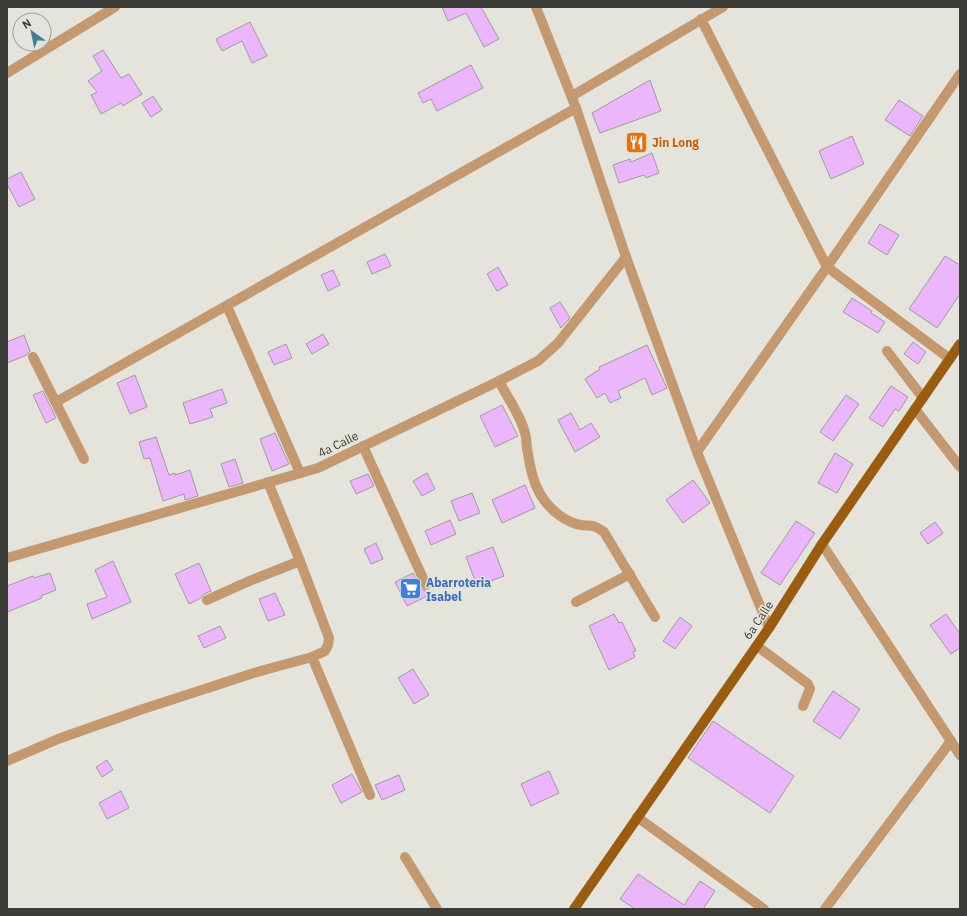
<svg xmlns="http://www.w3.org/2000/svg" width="967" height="916" viewBox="0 0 967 916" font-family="'IBM Plex Sans',sans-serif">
<rect width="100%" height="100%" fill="#e4e3dc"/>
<g fill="#ebb6fb" stroke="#9f9ba0">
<polygon points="442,7 481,7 499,39 484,47 466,13 448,21"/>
<polygon points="250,22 267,56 252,63 242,41 222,51 216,39"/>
<polygon points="103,50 121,78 129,74 142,94 123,106 121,103 101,114 91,95 97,92 88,81 102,71 93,56"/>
<polygon points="471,65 483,88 437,111 431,99 423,103 418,93"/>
<polygon points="650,80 661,111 600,133 592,113"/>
<polygon points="153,96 162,110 151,117 142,103"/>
<polygon points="899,100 923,116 910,136 885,120"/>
<polygon points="852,136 864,164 831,179 819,151"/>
<polygon points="652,153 659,173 646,178 644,175 619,183 613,165 630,159 631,162"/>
<polygon points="21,172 35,199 19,207 7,184 7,179"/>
<polygon points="880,224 899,235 887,255 868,243"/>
<polygon points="385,254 391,266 372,274 367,262"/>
<polygon points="945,256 960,265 960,294 937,328 909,309"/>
<polygon points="498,267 508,285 497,291 487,274"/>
<polygon points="333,270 340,285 328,291 321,275"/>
<polygon points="852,298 872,311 871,313 885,322 878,333 843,312"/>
<polygon points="560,302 570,318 561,328 550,308"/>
<polygon points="323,334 329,344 312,354 306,344"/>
<polygon points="24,335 30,351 27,355 7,363 7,342"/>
<polygon points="913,342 926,352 918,364 904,354"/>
<polygon points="286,344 292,358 274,365 268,352"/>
<polygon points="647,345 667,388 652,395 645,378 618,391 621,398 610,403 605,393 597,398 585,379 600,369 599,367"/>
<polygon points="135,375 147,407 130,414 117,383"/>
<polygon points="891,386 908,397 899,411 895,409 883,427 869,418"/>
<polygon points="222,389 227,403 210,409 213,417 190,424 183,403"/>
<polygon points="43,391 56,418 46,423 33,395"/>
<polygon points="846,395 859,404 833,441 820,432"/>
<polygon points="502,405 518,436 495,447 480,416"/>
<polygon points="571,413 580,430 591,423 600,437 575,452 558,420"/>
<polygon points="275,433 289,464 272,471 260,439"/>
<polygon points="156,437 169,475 175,473 175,475 190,470 198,496 185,500 184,494 163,501 150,458 144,459 139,442"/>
<polygon points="835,453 853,464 837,493 818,483"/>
<polygon points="235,459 243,483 229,487 221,464"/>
<polygon points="427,473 435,489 422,496 413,481"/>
<polygon points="368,474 374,486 356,494 350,481"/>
<polygon points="693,480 710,503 683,523 666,500"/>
<polygon points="525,485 535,508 502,523 492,500"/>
<polygon points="472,493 480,513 459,521 451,501"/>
<polygon points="450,520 456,534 431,545 425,531"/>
<polygon points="796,521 815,533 780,585 761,573"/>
<polygon points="935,522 943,533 928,544 920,533"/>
<polygon points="376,543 383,559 371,564 364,549"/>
<polygon points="493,547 504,576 477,586 466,557"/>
<polygon points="113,561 131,602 92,619 87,604 107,597 95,570"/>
<polygon points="199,563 211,591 204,594 201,598 189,604 175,574"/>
<polygon points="50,573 56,590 41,596 42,598 7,612 7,586 33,576 34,578"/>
<polygon points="413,573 420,588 425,591 427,596 407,606 395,582"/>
<polygon points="275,593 285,615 268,621 259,599"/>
<polygon points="614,614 619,623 622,622 636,651 633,652 635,657 609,670 589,626"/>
<polygon points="946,614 960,634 960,648 951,654 930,625"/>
<polygon points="680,617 692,626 675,649 663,641"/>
<polygon points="220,626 226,638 204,648 198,636"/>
<polygon points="413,669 429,695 414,704 398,678"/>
<polygon points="833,691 860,709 840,739 813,721"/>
<polygon points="713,721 794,776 770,813 688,758"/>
<polygon points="107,760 113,770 102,777 96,767"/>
<polygon points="549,771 559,793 531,806 521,784"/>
<polygon points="352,774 362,792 341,803 332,785"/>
<polygon points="399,775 405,790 382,800 375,785"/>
<polygon points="121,791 129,808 107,819 99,803"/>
<polygon points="638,874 684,905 700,881 715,891 703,909 635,909 620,899"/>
</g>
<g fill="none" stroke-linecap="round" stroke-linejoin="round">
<g stroke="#c49970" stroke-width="10">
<polyline points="536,7 576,108 626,257 697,452 769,628"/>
<polyline points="701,19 827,267 950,359"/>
<polyline points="7,73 115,7"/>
<polyline points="572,96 723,7"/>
<polyline points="227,306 300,473"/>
<polyline points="887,351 923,398"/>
<polyline points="33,357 84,459"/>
<path d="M499 381C507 397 521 416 525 433 527 438 526 443 527 448 531 475 536 498 559 515 566 520 573 524 581 525 585 526 589 525 593 526 597 527 601 530 604 532L655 617"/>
<polyline points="56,402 576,108"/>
<polyline points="915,409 960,467"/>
<polyline points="363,446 426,585"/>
<polyline points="697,452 827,267 960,74"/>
<polyline points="822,544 960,755"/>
<polyline points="7,558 318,468 499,381 538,361 558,343 626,257"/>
<polyline points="207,600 247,582 300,561"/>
<polyline points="576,602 630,574"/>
<polyline points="757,646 808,684 810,689 803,706"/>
<polyline points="312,657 370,795"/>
<polyline points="7,761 58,739 143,709 257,672 312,657 325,651 328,645 329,638 300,561 268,482"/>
<polyline points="637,817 764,909"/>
<polyline points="405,857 437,909"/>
<polyline points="825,909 951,741"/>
</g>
<polyline stroke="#9a5c0f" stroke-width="10" points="574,909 769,628 822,544 960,344"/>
</g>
<defs>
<symbol id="restaurant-square" viewBox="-11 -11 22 22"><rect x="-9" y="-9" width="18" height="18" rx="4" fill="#e8710a" stroke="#e4e3dc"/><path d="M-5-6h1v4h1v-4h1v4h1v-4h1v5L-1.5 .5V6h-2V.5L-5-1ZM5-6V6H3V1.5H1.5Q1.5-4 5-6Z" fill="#fff"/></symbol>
<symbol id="supermarket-square" viewBox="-11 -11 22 22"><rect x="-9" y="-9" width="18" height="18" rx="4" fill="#3f7fe0" stroke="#e4e3dc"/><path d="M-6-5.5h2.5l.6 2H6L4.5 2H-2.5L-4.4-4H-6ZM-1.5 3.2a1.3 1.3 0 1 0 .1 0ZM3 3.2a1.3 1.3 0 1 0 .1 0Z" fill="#fff"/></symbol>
</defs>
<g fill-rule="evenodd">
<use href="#restaurant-square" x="624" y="130" width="25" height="25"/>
<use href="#supermarket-square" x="398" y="576" width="25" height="25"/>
</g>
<g text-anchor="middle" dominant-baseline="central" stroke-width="3" stroke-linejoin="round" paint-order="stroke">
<g font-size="12" font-weight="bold" fill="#c56008" stroke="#e4e3dc" text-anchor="start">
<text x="652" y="142">Jin Long</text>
</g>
<g font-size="12" fill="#3c3c39" stroke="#e4e3dc">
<text transform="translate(338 444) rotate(-26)">4a Calle</text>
<text transform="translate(758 620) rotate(-56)">6a Calle</text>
</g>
<g font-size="12" font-weight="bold" fill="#366cbe" stroke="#e4e3dc" text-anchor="start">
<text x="426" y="582">Abarroteria<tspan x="426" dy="14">Isabel</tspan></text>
</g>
</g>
<rect width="967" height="916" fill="none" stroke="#3c3c39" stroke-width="16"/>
<g transform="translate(32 32) rotate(327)"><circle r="19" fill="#e4e3dc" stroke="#a1a09b"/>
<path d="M0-3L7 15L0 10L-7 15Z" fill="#438096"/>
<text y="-6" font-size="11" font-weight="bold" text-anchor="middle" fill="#3c3c39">N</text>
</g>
</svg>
